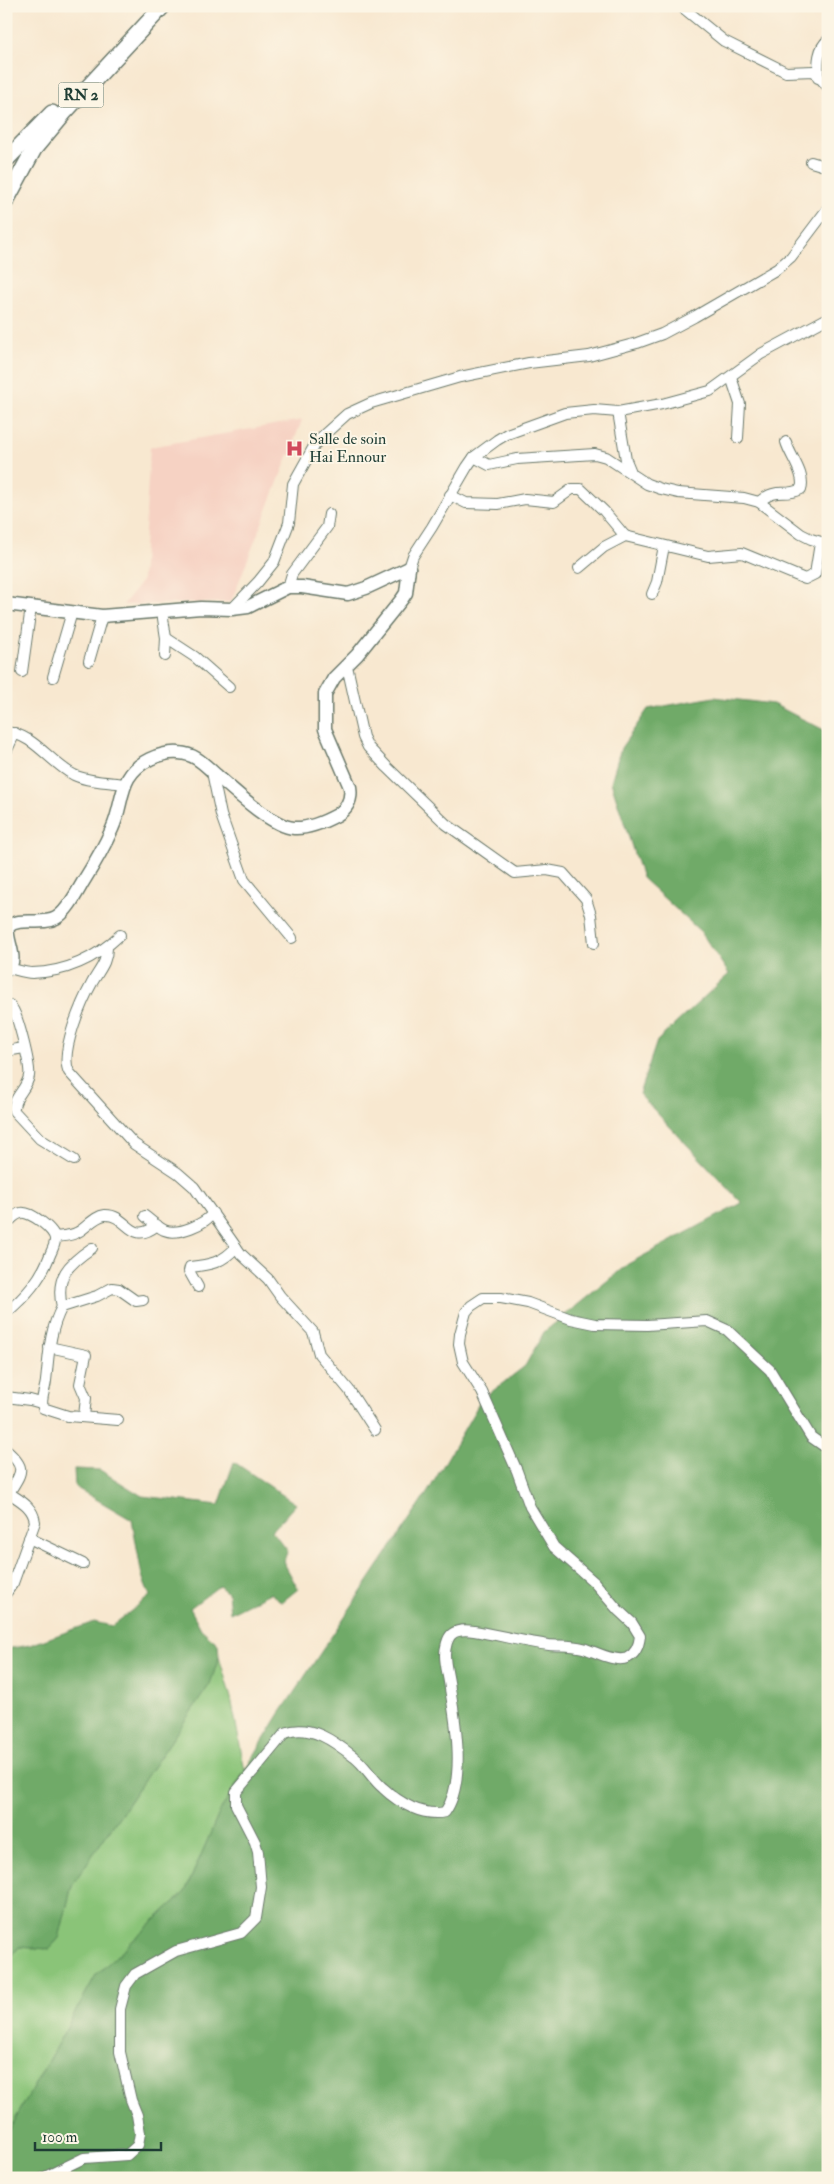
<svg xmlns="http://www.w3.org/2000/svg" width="834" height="2184" viewBox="0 0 834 2184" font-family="'IM FELL Double Pica',serif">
<rect width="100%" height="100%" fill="#fcf5e5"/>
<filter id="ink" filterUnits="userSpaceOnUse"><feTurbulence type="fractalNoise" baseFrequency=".02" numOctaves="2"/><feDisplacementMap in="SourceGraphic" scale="10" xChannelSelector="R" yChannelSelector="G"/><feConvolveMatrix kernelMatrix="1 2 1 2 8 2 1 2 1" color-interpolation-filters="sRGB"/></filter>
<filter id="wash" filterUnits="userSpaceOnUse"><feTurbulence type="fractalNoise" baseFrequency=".0096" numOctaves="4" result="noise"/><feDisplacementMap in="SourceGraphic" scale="20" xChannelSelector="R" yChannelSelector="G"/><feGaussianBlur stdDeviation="1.12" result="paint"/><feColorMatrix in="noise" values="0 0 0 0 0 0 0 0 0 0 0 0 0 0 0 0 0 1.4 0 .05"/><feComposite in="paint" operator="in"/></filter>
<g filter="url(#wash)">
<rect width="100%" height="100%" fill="#f8e8d0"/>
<polygon fill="#f6d2c3" points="302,420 294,441 301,443 295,457 289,454 231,602 123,605 142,581 150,447"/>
<polygon fill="#8ac478" stroke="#548056" points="219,1657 231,1698 245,1771 220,1812 185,1892 96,1975 6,2136 6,1963 19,1947 49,1949 59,1938 72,1885 210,1684"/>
<g fill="#6faa68" stroke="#47744e">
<polygon points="714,697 773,704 828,732 828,2178 6,2178 6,2136 96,1975 185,1892 220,1811 279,1715 429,1490 481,1400 525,1366 544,1332 628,1264 742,1203 639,1094 657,1041 729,974 701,932 642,878 611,782 621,748 648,709"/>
<polygon points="234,1462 296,1504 272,1531 288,1551 283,1561 298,1589 282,1602 270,1593 230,1613 228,1593 219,1586 190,1608 201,1629 218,1644 219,1657 210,1684 72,1885 59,1938 49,1949 19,1947 6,1963 6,1649 30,1645 94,1622 112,1626 150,1596 142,1576 132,1520 75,1487 74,1469 100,1470 142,1496 219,1505"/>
</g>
</g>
<g filter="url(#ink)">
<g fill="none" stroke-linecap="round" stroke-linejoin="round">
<defs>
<g id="minor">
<polyline points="681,6 724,41 786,72 814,71 828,87"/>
<path d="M818 78C818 65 817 49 828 40"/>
<polyline points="811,162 828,167"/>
<polyline points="731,377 740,404 738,438"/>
<polyline points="618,412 626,460 631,472"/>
<polyline points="474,457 489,465 517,459 595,454 606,457 647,484 661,489 678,493 744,498 759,502 801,534 811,539 828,544"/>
<polyline points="450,495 466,503 498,504 525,499 554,502 572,489 581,489 604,511 625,536"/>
<path d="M759 502C778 486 784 498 801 489 806 475 790 456 786 442"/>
<polyline points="409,568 413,556 432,527 467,467 474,457 497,440 507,434 565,413 594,410 618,412 662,404 710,391 761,354 828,318"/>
<polyline points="579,568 604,547 625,536 708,556 742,553 805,579 815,574 820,543"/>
<polyline points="288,587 292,574 327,527 329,514"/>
<polyline points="652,594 657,582 664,546"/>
<polyline points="232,609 258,582 274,562 289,523 293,484 317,441 347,414 371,403 460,377 529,363 589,356 637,343 662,334 694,317 777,269 791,257 828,208"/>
<polyline points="162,612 166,638 165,656"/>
<polyline points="166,638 195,657 229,687"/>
<polyline points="89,661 102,616"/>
<polyline points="347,666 363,737 368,747 387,767 446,824 515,873 547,870 563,873 586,899 591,915 594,943"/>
<polyline points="22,672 31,607"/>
<polyline points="53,677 72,612"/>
<path d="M6 732C34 734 50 763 74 775 89 782 109 782 125 784"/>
<polyline points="6,752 15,733"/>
<polyline points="212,772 221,815 244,880 292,938"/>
<path d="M107 948C107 963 99 970 92 983 82 1001 59 1053 69 1072L134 1144 178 1173 194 1187 241 1254 268 1279 280 1296 313 1332 319 1354 349 1390 375 1430"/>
<path d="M9 968C17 970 25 973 32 973 66 972 96 958 120 935"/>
<path d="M6 1004C10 1005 10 1005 12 1008 18 1016 31 1067 29 1076 27 1089 12 1098 14 1111L40 1139 74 1160"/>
<polyline points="6,1051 24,1048"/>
<path d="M145 1216C151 1221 158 1227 164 1230 178 1236 205 1224 213 1213"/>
<path d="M6 1225C10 1220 15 1214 21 1213 30 1211 56 1230 55 1240 55 1245 52 1250 50 1255 41 1279 26 1296 6 1313"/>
<path d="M55 1237C63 1236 72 1236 78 1232 87 1227 95 1216 105 1215 128 1214 130 1247 157 1225"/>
<path d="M198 1287 189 1271 190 1267C209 1265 223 1263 236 1247"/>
<path d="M62 1307C55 1277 68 1264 92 1248"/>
<polyline points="49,1347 86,1355 80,1384 86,1398 84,1416"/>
<polyline points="6,1397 30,1400 41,1403"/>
<path d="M118 1420 68 1416 43 1408C40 1400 45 1390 46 1381 49 1355 49 1331 62 1307L97 1296 112 1288 119 1289 136 1301 143 1300"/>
<path d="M6 1450C27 1468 22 1472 9 1493"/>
<path d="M6 1491C19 1500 33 1506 35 1522L13 1583 6 1593"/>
<polyline points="29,1538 83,1564"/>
<path d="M43 2178 84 2158 127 2155 138 2145 140 2133 137 2115 131 2100 120 2052V2009L126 1986 135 1974 176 1951 241 1933 256 1918 261 1887 258 1852 255 1842 236 1805V1792L285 1733C310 1723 335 1742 354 1757 365 1765 372 1779 383 1788 399 1803 423 1817 445 1812 466 1783 456 1723 450 1689 449 1678 445 1666 445 1655 445 1649 447 1638 452 1634 458 1629 467 1630 474 1631 499 1635 524 1642 549 1645 560 1646 572 1645 583 1648 594 1651 615 1663 627 1658 636 1654 639 1645 640 1636L632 1623 618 1610 594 1582 554 1547 530 1507 517 1471 482 1392 463 1362 459 1344 460 1334 466 1312 471 1306 483 1298H501L528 1303 571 1319 595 1324 647 1325 707 1321 727 1330 770 1370 811 1437 828 1449"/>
</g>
<g id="tertiary">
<polyline points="6,604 102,616 201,608 232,609 248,607 288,587 302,587 348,594 366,588 409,568"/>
<path d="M6 970C21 961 5 941 8 927 19 916 42 926 56 918 67 912 76 894 83 882 93 866 104 847 112 829 125 801 117 775 150 759 159 755 169 752 179 753 195 754 203 763 214 773 231 788 272 827 294 828 309 829 324 822 337 815 348 808 352 799 350 787L325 729V694L334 678 357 655 402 599 406 593 409 568"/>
</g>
<g id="primary">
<polyline points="6,160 52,113"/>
<polyline points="6,201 34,149 64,113 163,6"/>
</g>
</defs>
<use href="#minor" stroke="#6b796b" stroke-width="12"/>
<use href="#tertiary" stroke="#6b796b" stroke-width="15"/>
<use href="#primary" stroke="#6b796b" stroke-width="18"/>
<use href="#minor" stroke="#fff" stroke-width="10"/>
<use href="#tertiary" stroke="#fff" stroke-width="12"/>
<use href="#primary" stroke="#fff" stroke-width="15"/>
</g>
</g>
<defs>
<symbol id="hospital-bare" viewBox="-9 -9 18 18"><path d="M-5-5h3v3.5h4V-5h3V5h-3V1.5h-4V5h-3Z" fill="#d1495b" stroke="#fcf5e5" stroke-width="2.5" paint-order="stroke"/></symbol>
</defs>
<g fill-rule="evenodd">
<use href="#hospital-bare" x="282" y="436" width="25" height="25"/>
</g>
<g text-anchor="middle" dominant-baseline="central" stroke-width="4" stroke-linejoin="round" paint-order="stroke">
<rect fill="#fcf5e5" stroke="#617469" stroke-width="1" x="58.5" y="82.5" width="45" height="25" rx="4"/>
<g font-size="15" font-weight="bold" fill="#1f3d34">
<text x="81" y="95">RN 2</text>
</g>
<g font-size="16" fill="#1f3d34" stroke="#fcf5e5" text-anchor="start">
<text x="309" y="439">Salle de soin<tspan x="309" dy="18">Hai Ennour</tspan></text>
</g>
</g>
<rect width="834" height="2184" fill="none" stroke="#fcf5e5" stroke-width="25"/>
<path d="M35 2142v8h126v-8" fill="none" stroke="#1f3d34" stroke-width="2.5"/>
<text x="42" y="2142" font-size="15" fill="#1f3d34" stroke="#fcf5e5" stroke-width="4" paint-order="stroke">100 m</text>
</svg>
